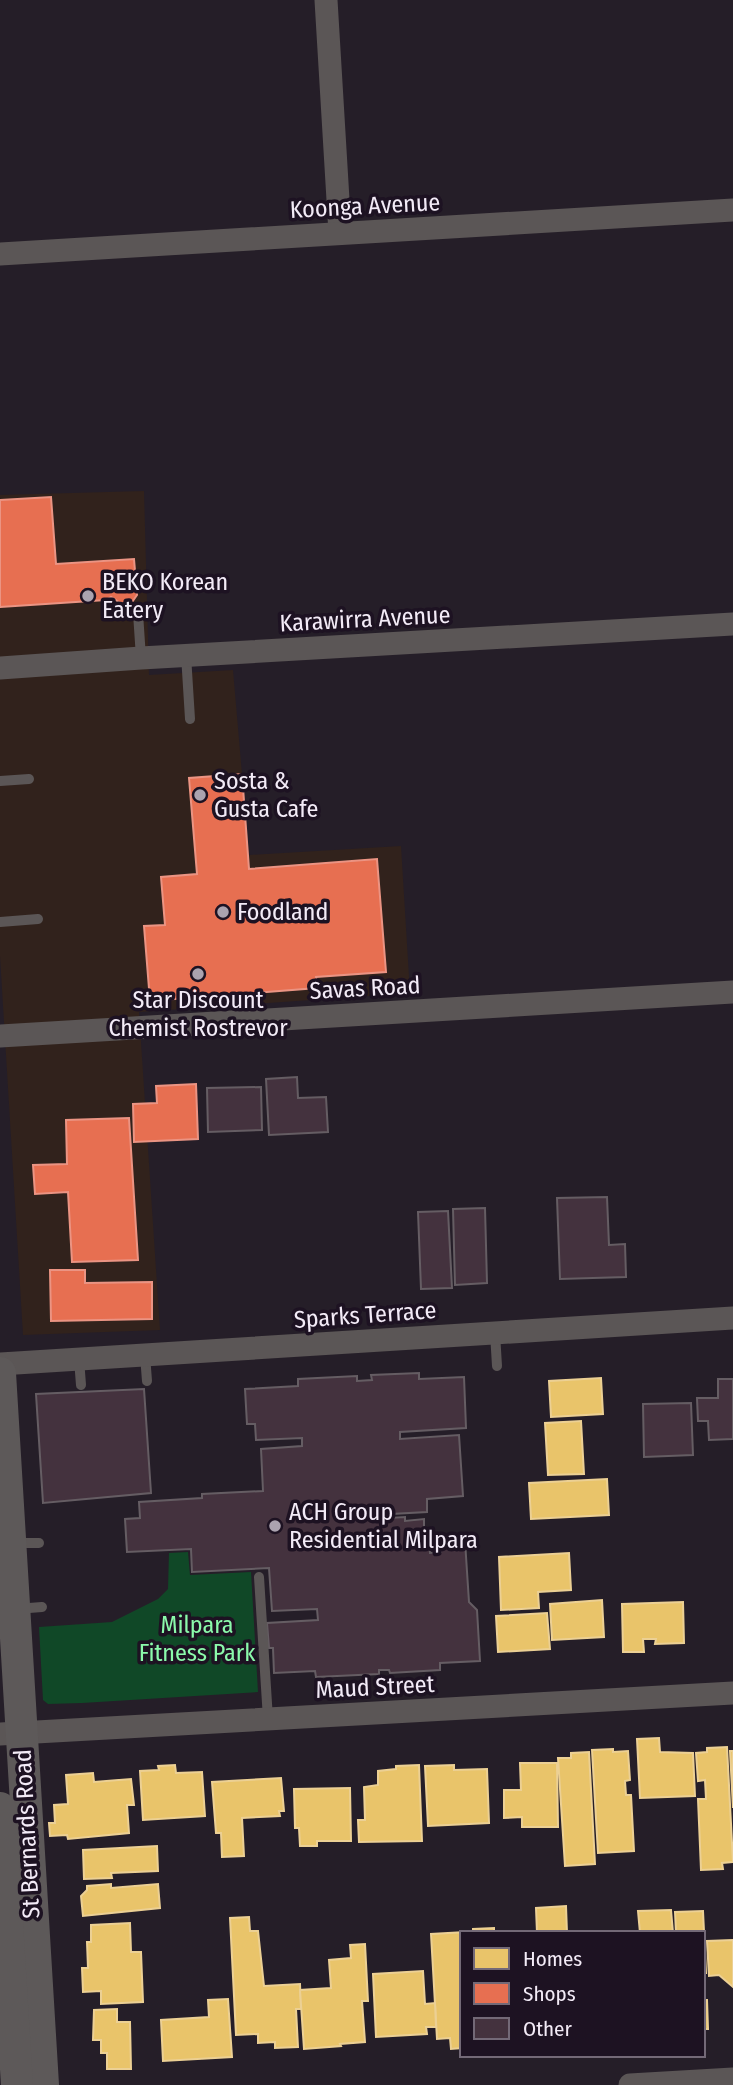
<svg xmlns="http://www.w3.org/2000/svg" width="733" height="2085" viewBox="0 0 733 2085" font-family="'Fira Sans Condensed',sans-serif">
<rect width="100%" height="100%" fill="#251e28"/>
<polygon fill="#31221c" points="144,491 149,675 233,670 249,855 401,846 410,993 139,1012 160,1330 23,1335 0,956 0,495"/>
<polygon fill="#104827" points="188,1552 190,1575 251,1572 258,1692 82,1703 48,1704 43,1700 39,1627 112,1622 158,1599 168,1589 169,1553"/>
<g fill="#e9c46a" stroke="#ecd094" stroke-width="2">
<polygon points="601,1378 603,1414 551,1417 549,1381"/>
<polygon points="581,1421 584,1474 548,1475 545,1423"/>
<polygon points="607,1479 609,1515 531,1519 529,1483"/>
<polygon points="569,1553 571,1590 538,1592 539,1608 501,1610 499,1557"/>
<polygon points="602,1600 604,1637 552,1640 550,1604"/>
<polygon points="683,1602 684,1643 655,1644 656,1639 643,1639 644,1652 623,1652 622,1604"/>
<polygon points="547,1613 550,1649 498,1652 496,1616"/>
<polygon points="659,1738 660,1752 693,1753 695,1796 640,1798 637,1739"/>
<polygon points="727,1747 733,1862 722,1863 723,1869 701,1870 698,1799 706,1799 705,1780 698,1781 696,1753 707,1752 707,1748"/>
<polygon points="613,1749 613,1752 628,1751 630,1780 625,1781 626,1795 631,1795 634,1851 598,1853 592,1750"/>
<polygon points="730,1751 733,1751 733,1808"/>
<polygon points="589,1752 595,1864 565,1866 558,1758 571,1758 571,1753"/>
<polygon points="520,1763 557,1763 558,1827 522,1827 522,1817 504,1818 504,1790 521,1790"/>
<polygon points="175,1765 176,1773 202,1772 205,1816 143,1820 140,1771 159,1770 158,1766"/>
<polygon points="419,1765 422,1841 359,1842 358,1820 365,1820 364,1787 378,1785 378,1771 396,1769 396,1766"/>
<polygon points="454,1765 454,1770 487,1769 489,1823 428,1826 425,1766"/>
<polygon points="93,1773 94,1782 131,1779 134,1805 127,1805 129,1833 68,1839 67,1835 50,1836 49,1823 55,1823 54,1805 68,1804 66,1775"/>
<polygon points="281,1778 284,1811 279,1811 280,1816 242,1818 244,1856 222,1857 221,1833 216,1833 212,1782"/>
<polygon points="350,1788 351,1841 317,1841 317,1846 300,1846 299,1828 295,1828 294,1789"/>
<polygon points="157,1846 158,1871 111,1873 112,1878 84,1879 83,1850"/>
<polygon points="111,1884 111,1888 158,1884 160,1908 83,1916 81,1896 87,1890 87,1886"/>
<polygon points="566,1906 567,1933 537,1933 536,1908"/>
<polygon points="671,1910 673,1933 640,1933 638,1911"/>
<polygon points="703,1911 706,1973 703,1973 703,1933 676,1933 675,1912"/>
<polygon points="249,1917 250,1931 258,1931 264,1986 300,1984 301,2009 296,2009 298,2047 275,2048 275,2042 258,2043 258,2034 236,2035 230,1918"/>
<polygon points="130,1923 131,1952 141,1952 143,2002 101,2004 101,1991 83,1992 82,1968 88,1968 87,1942 91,1942 91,1925"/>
<polygon points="494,1928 494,1933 473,1933 473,1929"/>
<polygon points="466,1932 462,1933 462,2048 451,2049 450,2038 437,2039 431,1934"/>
<polygon points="733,1940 733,1987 719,1975 709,1976 707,1941"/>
<polygon points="365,1944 368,2001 362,2001 365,2042 340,2044 341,2046 304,2049 300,1990 331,1988 329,1960 351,1958 350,1945"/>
<polygon points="423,1971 425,2004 435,2003 436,2027 426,2027 427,2034 376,2037 373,1974"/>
<polygon points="228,1999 232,2057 163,2061 161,2020 209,2017 208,2000"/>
<polygon points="703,2000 707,2000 708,2029 704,2029 703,2032"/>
<polygon points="117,2009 117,2022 130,2022 131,2069 107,2069 107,2053 101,2053 101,2040 93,2040 94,2010"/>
</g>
<g fill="#e76f51" stroke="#eb9483" stroke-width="2">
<polygon points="51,497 56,564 134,559 137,595 128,608 111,597 106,600 0,607 0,500"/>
<polygon points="242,774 249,869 377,859 386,972 316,977 317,988 150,1001 144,926 165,925 161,877 197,874 189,778"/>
<polygon points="196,1084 198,1139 134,1142 133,1104 157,1103 156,1086"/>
<polygon points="129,1118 138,1260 72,1262 68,1192 35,1194 33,1165 67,1164 66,1120"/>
<polygon points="50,1270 85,1270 85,1283 152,1282 152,1319 51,1321"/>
</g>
<g fill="#44323e" stroke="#655d63" stroke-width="2">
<polygon points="297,1077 298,1098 326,1097 328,1132 269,1135 266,1079"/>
<polygon points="261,1087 262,1130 208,1132 207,1088"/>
<polygon points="607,1197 609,1245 625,1244 626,1277 560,1279 557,1198"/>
<polygon points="485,1208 487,1283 455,1285 453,1209"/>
<polygon points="448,1211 452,1288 421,1289 418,1212"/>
<polygon points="419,1373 419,1379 464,1377 466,1428 400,1432 400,1439 459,1435 463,1496 427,1499 427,1512 373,1515 373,1519 405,1517 405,1521 424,1519 424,1532 429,1531 430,1553 441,1552 440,1542 465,1541 469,1602 477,1610 480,1661 440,1663 440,1670 390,1673 389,1670 379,1670 379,1674 316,1677 315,1671 274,1673 273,1648 269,1648 267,1623 318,1620 317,1609 272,1611 269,1568 192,1572 191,1549 127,1552 125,1519 140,1518 139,1502 202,1498 202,1494 263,1491 261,1449 302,1446 302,1438 256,1440 255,1424 247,1424 245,1389 298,1386 298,1379 357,1376 357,1381 372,1380 371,1375"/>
<polygon points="718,1379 733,1379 733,1439 709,1440 708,1421 698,1421 697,1398 718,1398"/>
<polygon points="144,1389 151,1493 43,1503 36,1394"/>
<polygon points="691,1403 693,1455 644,1457 643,1404"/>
</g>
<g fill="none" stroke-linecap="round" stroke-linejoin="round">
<g stroke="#5b5656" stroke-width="10">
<polyline points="126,613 138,613 141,658"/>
<polyline points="186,655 190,719"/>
<polyline points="0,781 29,779"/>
<polyline points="0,922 38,919"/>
<polyline points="495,1333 497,1366"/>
<polyline points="145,1355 147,1381"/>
<polyline points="79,1359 81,1385"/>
<polyline points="13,1543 39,1543"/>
<polyline points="259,1577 268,1719"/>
<polyline points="16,1609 42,1607"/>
</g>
<g stroke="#5b5656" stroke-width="23">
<polyline points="326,0 340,233"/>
<polyline points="0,254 733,210"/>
<polyline points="0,668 141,658 733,624"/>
<polyline points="0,1036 733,992"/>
<polyline points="0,1364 733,1318"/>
<polyline points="0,1734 733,1693"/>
<polyline points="630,2085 733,2079"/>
</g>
<g stroke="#5d5959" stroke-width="32">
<polyline points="0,1373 43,2085"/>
<polyline points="0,1808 17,2085"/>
</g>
</g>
<g fill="#aba3af" stroke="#1d1222" stroke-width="2.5">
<circle cx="88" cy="596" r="7"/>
<circle cx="200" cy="795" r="7"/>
<circle cx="223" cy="912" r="7"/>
<circle cx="198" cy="974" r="7"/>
<circle cx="275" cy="1526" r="7"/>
</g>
<g text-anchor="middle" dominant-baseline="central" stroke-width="7" stroke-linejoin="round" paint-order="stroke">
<g font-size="24" fill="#f3ebf7" stroke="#1d1222">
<text transform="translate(365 206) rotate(-3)">Koonga Avenue</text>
<text transform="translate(365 619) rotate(-3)">Karawirra Avenue</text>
<text transform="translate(365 988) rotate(-3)">Savas Road</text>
<text transform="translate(365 1315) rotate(-4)">Sparks Terrace</text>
<text transform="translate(375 1687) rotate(-3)">Maud Street</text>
<text transform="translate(27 1834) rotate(-93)">St Bernards Road</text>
</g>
<g font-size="24" fill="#f3ebf7" stroke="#1d1222" text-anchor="start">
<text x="102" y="582">BEKO Korean<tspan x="102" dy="28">Eatery</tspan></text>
<text x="214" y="781">Sosta &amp;<tspan x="214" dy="28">Gusta Cafe</tspan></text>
<text x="237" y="912">Foodland</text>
<text x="198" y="1000" text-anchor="middle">Star Discount<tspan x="198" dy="28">Chemist Rostrevor</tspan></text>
<text x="289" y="1512">ACH Group<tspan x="289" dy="28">Residential Milpara</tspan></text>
</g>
<g font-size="24" fill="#8bfaab" stroke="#1d1222">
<text x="197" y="1625">Milpara<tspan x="197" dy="28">Fitness Park</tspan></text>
</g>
</g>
<rect x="460" y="1931" width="245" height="126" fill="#1d1222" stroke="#736977" stroke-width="2"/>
<rect x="474" y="1948" width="35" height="21" fill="#e9c46a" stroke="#736977" stroke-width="2"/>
<text x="523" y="1966" font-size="21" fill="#f3ebf7">Homes</text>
<rect x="474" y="1983" width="35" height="21" fill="#e76f51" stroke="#736977" stroke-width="2"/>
<text x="523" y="2001" font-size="21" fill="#f3ebf7">Shops</text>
<rect x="474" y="2018" width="35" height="21" fill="#44323e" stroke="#736977" stroke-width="2"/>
<text x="523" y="2036" font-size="21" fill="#f3ebf7">Other</text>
</svg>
